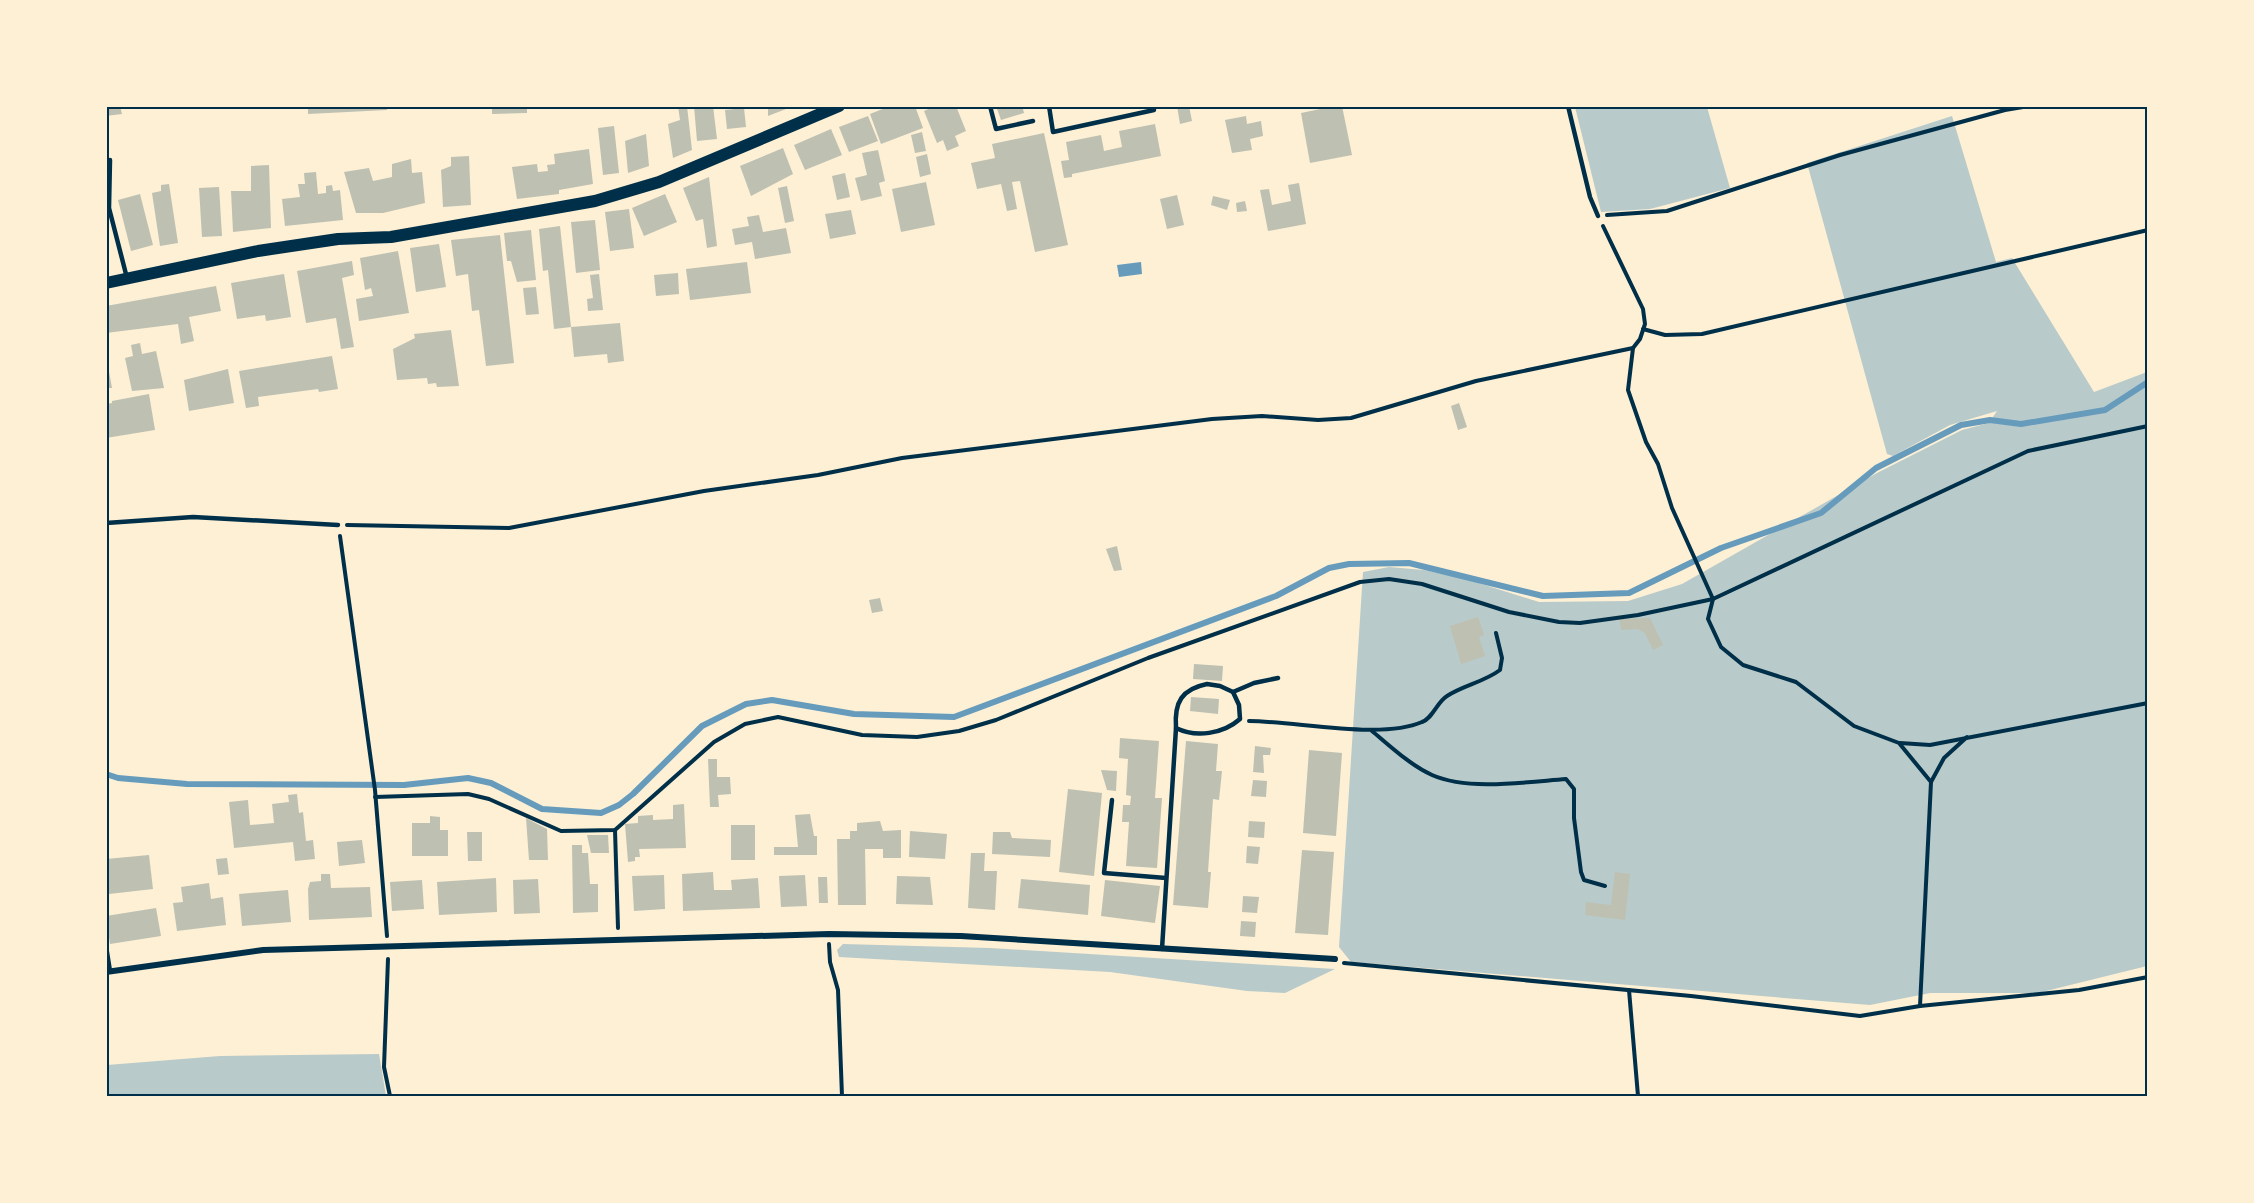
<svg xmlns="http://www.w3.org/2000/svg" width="2254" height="1203" viewBox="0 0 2254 1203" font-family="Cabin,sans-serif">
<rect width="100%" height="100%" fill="#fdf0d5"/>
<g fill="#b9caca">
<polygon points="1575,107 1707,107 1730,188 1650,209 1601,212"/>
<polygon points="1952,116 1996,262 2012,258 2094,392 2147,372 2147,966 2038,993 1930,993 1870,1005 1351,962 1339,947 1363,572 1389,567 1424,570 1466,579 1539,602 1628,601 1682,584 1877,473 1962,430 1989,423 1997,411 1950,425 1893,456 1887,454 1807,163"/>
<polygon points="843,944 990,948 1335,969 1285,993 1247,991 1110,972 839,957 837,950"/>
<polygon points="379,1054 386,1096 107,1096 107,1065 220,1056"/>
</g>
<polygon fill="#669bbc" points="1141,262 1142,274 1119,277 1117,265"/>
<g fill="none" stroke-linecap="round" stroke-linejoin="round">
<polyline stroke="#669bbc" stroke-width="6" points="106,774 118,778 187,784 404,785 468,778 491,783 542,809 601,813 619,805 633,794 702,726 746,704 772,700 854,714 954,717 1276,596 1329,568 1349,564 1409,563 1543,596 1629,593 1721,548 1821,513 1876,468 1961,425 1990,420 2021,424 2105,410 2148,382"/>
</g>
<g fill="#bec0b2">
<polygon points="106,106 120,106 122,114 106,116"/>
<polygon points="308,106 387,106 387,110 308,114"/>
<polygon points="492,106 527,106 527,113 492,114"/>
<polygon points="678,106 687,106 692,150 673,158 668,124 680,120"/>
<polygon points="694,106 713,106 717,139 697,141"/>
<polygon points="768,106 786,106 786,109 768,116"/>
<polygon points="890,106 915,106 923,128 881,144 870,114"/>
<polygon points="935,106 956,106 966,131 955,136 959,146 947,151 943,140 937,143 924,111"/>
<polygon points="996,106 1029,106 1029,107 1023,109 1024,113 1001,120"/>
<polygon points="1177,106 1189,106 1192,121 1180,124"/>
<polygon points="1335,106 1342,106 1352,155 1310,163 1301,113"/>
<polygon points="744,108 746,127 727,129 725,110"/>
<polygon points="868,116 878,141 849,152 839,127"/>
<polygon points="1246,116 1247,124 1261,121 1263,136 1250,139 1252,150 1232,153 1225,120"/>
<polygon points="1155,124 1161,156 1072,174 1072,177 1064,178 1061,161 1069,160 1066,142 1101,135 1104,151 1122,147 1119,131"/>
<polygon points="614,126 619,173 603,175 598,128"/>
<polygon points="831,129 842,155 805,170 794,145"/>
<polygon points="922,132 926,151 915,153 911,135"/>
<polygon points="1044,133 1068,245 1035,252 1020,181 1012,182 1017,209 1007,211 1001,184 977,189 971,163 995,158 992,144"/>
<polygon points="646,134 649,166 628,173 625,141"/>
<polygon points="783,148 793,174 751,196 740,166"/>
<polygon points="589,149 593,184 559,190 559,194 517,199 512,167 537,164 538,172 548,171 547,165 555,164 554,154"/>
<polygon points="878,150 885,181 879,183 882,196 861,201 855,178 867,175 862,153"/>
<polygon points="927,154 931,174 920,177 916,157"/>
<polygon points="469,156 471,205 443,207 441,170 451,166 451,157"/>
<polygon points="411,159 412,173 422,172 425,203 383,213 356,213 344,172 369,168 373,181 392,177 392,164"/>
<polygon points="269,165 271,228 233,232 231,191 251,191 251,166"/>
<polygon points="316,172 318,194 326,193 326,186 332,185 333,191 340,190 343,220 285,226 282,199 300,197 298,184 305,184 304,173"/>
<polygon points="845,173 850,197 837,200 832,176"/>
<polygon points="709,177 717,246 707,248 703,219 696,221 683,188"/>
<polygon points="926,182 935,225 901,232 892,189"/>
<polygon points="1299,183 1306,224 1268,231 1260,190 1269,189 1272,205 1291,201 1288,185"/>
<polygon points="169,184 178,243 160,246 152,193 161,191 161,185"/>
<polygon points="787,186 794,221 785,223 778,188"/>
<polygon points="219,187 222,236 202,237 199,188"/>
<polygon points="140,194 153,245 131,251 118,200"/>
<polygon points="665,194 677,222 644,236 632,208"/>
<polygon points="1177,195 1184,225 1167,229 1160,199"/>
<polygon points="1213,196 1230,200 1227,210 1211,205"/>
<polygon points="1245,201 1247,211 1237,212 1236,203"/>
<polygon points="629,209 634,248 610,251 605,212"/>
<polygon points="851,210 856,234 830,239 825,214"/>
<polygon points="759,215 763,232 786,228 791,253 755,259 752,242 735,245 732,229 749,226 747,217"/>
<polygon points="595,220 600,270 576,273 571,222"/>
<polygon points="560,226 571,327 554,329 548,270 543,271 539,229"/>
<polygon points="531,230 536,280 517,282 511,261 507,261 504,233"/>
<polygon points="500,235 514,363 486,366 479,310 472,311 468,274 456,276 451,240"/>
<polygon points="439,244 446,287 416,292 410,248"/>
<polygon points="398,251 409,313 359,321 356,299 373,296 371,288 365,290 360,258"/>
<polygon points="352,261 354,275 342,278 354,347 341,349 336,318 306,323 297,271"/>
<polygon points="747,262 751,293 690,300 686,269"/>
<polygon points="678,273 679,294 656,296 654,275"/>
<polygon points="284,274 291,317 266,321 265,315 237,319 231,283"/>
<polygon points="599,274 603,310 588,311 587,299 593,298 590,275"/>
<polygon points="216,286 221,311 189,317 194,341 181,344 178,324 106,333 106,306"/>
<polygon points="536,287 539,314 526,315 523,288"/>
<polygon points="620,323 624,361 608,363 607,354 574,357 571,327"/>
<polygon points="451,330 459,386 437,387 436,383 428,384 427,378 397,380 393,349 415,338 414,334"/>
<polygon points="140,343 142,354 156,351 164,388 132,391 125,358 133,356 131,345"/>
<polygon points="332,356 338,389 319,392 318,389 258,397 259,406 246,408 239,371"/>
<polygon points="108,366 112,388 106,388 106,367"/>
<polygon points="228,369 234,403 189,411 184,380"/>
<polygon points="149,394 155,430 106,438 106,404 112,403 112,401"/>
<polygon points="1459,403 1467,427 1458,430 1451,406"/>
<polygon points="1117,546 1122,570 1114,571 1106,549"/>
<polygon points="880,598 883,611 872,613 869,600"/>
<polygon points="1478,617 1484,635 1479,637 1485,656 1461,664 1450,626"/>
<polygon points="1650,618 1663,645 1653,650 1645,633 1638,629 1621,630 1620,619"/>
<polygon points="1194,664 1223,666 1222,681 1193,679"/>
<polygon points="1191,697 1219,699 1218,714 1190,711"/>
<polygon points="1120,738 1159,741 1155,798 1162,798 1157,868 1126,866 1129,822 1122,822 1123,805 1130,805 1131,796 1126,795 1128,759 1119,758"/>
<polygon points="1186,741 1218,744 1216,771 1222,771 1219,800 1213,799 1208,872 1211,872 1208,908 1173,905"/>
<polygon points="1255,746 1271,748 1270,755 1263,755 1264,773 1253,772"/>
<polygon points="1309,750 1342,753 1336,836 1303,833"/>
<polygon points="708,759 717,759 717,777 730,777 731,794 718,795 719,807 710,807"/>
<polygon points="1101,770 1117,771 1116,791 1107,790"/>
<polygon points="1253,780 1267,781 1266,797 1251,796"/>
<polygon points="1068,789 1102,793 1094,876 1059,872"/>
<polygon points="297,794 299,813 303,812 306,841 313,840 315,859 295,861 293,842 234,848 229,802 248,800 250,825 274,823 272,804 289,802 288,795"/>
<polygon points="684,804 686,848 639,849 640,857 635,857 635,861 628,862 625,824 638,823 638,816 653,815 653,820 673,819 673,805"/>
<polygon points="810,814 814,836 817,836 817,855 774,855 774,847 798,847 795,815"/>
<polygon points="430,816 440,817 440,830 448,830 448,856 412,856 412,823 430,823"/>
<polygon points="526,818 547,829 548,860 529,860"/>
<polygon points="880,821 883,831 901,830 901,858 883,858 883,849 865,849 866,905 838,905 837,839 850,839 850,831 857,831 857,823"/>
<polygon points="1249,821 1265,822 1264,838 1248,837"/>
<rect x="731" y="825" width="24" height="35"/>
<polygon points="910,831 947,834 945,859 909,857"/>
<polygon points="467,832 482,832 482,861 468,861"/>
<polygon points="993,832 1010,832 1012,838 1051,840 1050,857 992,854"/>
<polygon points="587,835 608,835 609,853 591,853"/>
<polygon points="362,840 365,863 339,866 337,842"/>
<polygon points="572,845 582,845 582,853 588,853 590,884 598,884 598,912 573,913"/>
<polygon points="1247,846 1260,847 1258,864 1246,863"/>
<polygon points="1302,850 1334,852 1328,935 1295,933"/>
<polygon points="971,853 985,853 984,871 997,871 995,910 968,908"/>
<polygon points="149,855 153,889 109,894 106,859"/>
<polygon points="227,858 229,874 218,875 216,859"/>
<polygon points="713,872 714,890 732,890 731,880 758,878 760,908 683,911 682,874"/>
<polygon points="1615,872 1630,874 1625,920 1585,915 1586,902 1611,905"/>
<polygon points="321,874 330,874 331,888 370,887 372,917 309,920 308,889 310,882 321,881"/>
<polygon points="664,875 665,909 634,911 632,876"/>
<polygon points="805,875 807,906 781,907 779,876"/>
<polygon points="897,876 930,877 933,905 896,904"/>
<polygon points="818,877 827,877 828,903 819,903"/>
<polygon points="496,878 497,912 439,915 437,882"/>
<polygon points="538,879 540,913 514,914 513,880"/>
<polygon points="1021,879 1090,885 1088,915 1018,908"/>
<polygon points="422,880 424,909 392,911 390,882"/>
<polygon points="1105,880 1160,886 1155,923 1101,916"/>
<polygon points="209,883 211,899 223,897 226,925 177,931 173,903 183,902 181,887"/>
<polygon points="288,890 291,922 242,926 239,894"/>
<polygon points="1243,896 1259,897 1257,913 1242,912"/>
<polygon points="156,908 161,936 110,944 106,916"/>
<polygon points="1241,921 1256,922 1255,937 1240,936"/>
</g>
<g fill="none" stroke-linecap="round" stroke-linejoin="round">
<g stroke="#003049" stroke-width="4">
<polyline points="1607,215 1667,211 1840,155 2005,110 2029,106"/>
<polyline points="1603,226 1643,309 1645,324 1640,339 1633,348 1628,390 1646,442 1658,464 1672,508 1713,599 1708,619 1721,647 1743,665 1796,682 1854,726 1899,743 1931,782"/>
<polyline points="1643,329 1665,335 1702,334 2148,230"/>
<polyline points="347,525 509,528 704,491 818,475 902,458 1212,419 1262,416 1318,420 1351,418 1476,381 1633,348"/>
<polyline points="340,536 375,790 387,936"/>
<path d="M1249 721C1296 721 1381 740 1422 722 1433 718 1437 702 1447 696 1464 685 1484 682 1500 670L1502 658 1496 633"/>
<path d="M1372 731C1390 746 1410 765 1432 775 1468 791 1527 782 1566 779L1574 789V818L1581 872 1584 880 1605 886"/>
<polyline points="1900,743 1930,745 2148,703"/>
<polyline points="375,797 468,794 489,799 561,831 615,830 714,742 745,724 778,717 862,735 917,737 959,731 996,720 1148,658 1360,582 1389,579 1422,584 1509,612 1559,622 1580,623 1638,615 1713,599 2028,451 2148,426"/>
<polyline points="615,830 618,928"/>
<polyline points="829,944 830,962 838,990 842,1096"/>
<polyline points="388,959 384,1067 390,1096"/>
<polyline points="1344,963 1691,996 1860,1016 1920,1006 2079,990 2148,977"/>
<polyline points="1629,990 1638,1096"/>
<polyline points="1920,1006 1931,782 1944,758 1967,737"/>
</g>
<g stroke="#003049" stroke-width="4.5">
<polyline points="990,106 996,129 1033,121"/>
<polyline points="1049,106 1053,132 1154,110"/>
<polyline points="1568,106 1590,197 1598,216"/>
<polyline points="110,160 109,208 127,278"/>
<polyline points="106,523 193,517 338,525"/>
<path d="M1207 684 1220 686 1233 692 1239 705 1240 719C1223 734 1196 738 1176 728 1174 702 1182 689 1207 684Z"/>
<polyline points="1233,692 1254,683 1278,678"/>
<polyline points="1112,800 1104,873 1166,878"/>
<polyline points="106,946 110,971"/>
<polyline points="1162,949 1176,728"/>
</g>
<polyline stroke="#003049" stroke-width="6" points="106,972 263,950 829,934 961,936 1335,959"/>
<polyline stroke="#003049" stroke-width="12" points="106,283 258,251 338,239 391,237 595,201 659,182 839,106"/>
</g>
<rect width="2254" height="1203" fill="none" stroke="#fdf0d5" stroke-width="216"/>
<rect x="108" y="108" width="2038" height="987" fill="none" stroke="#003049" stroke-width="2"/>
</svg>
